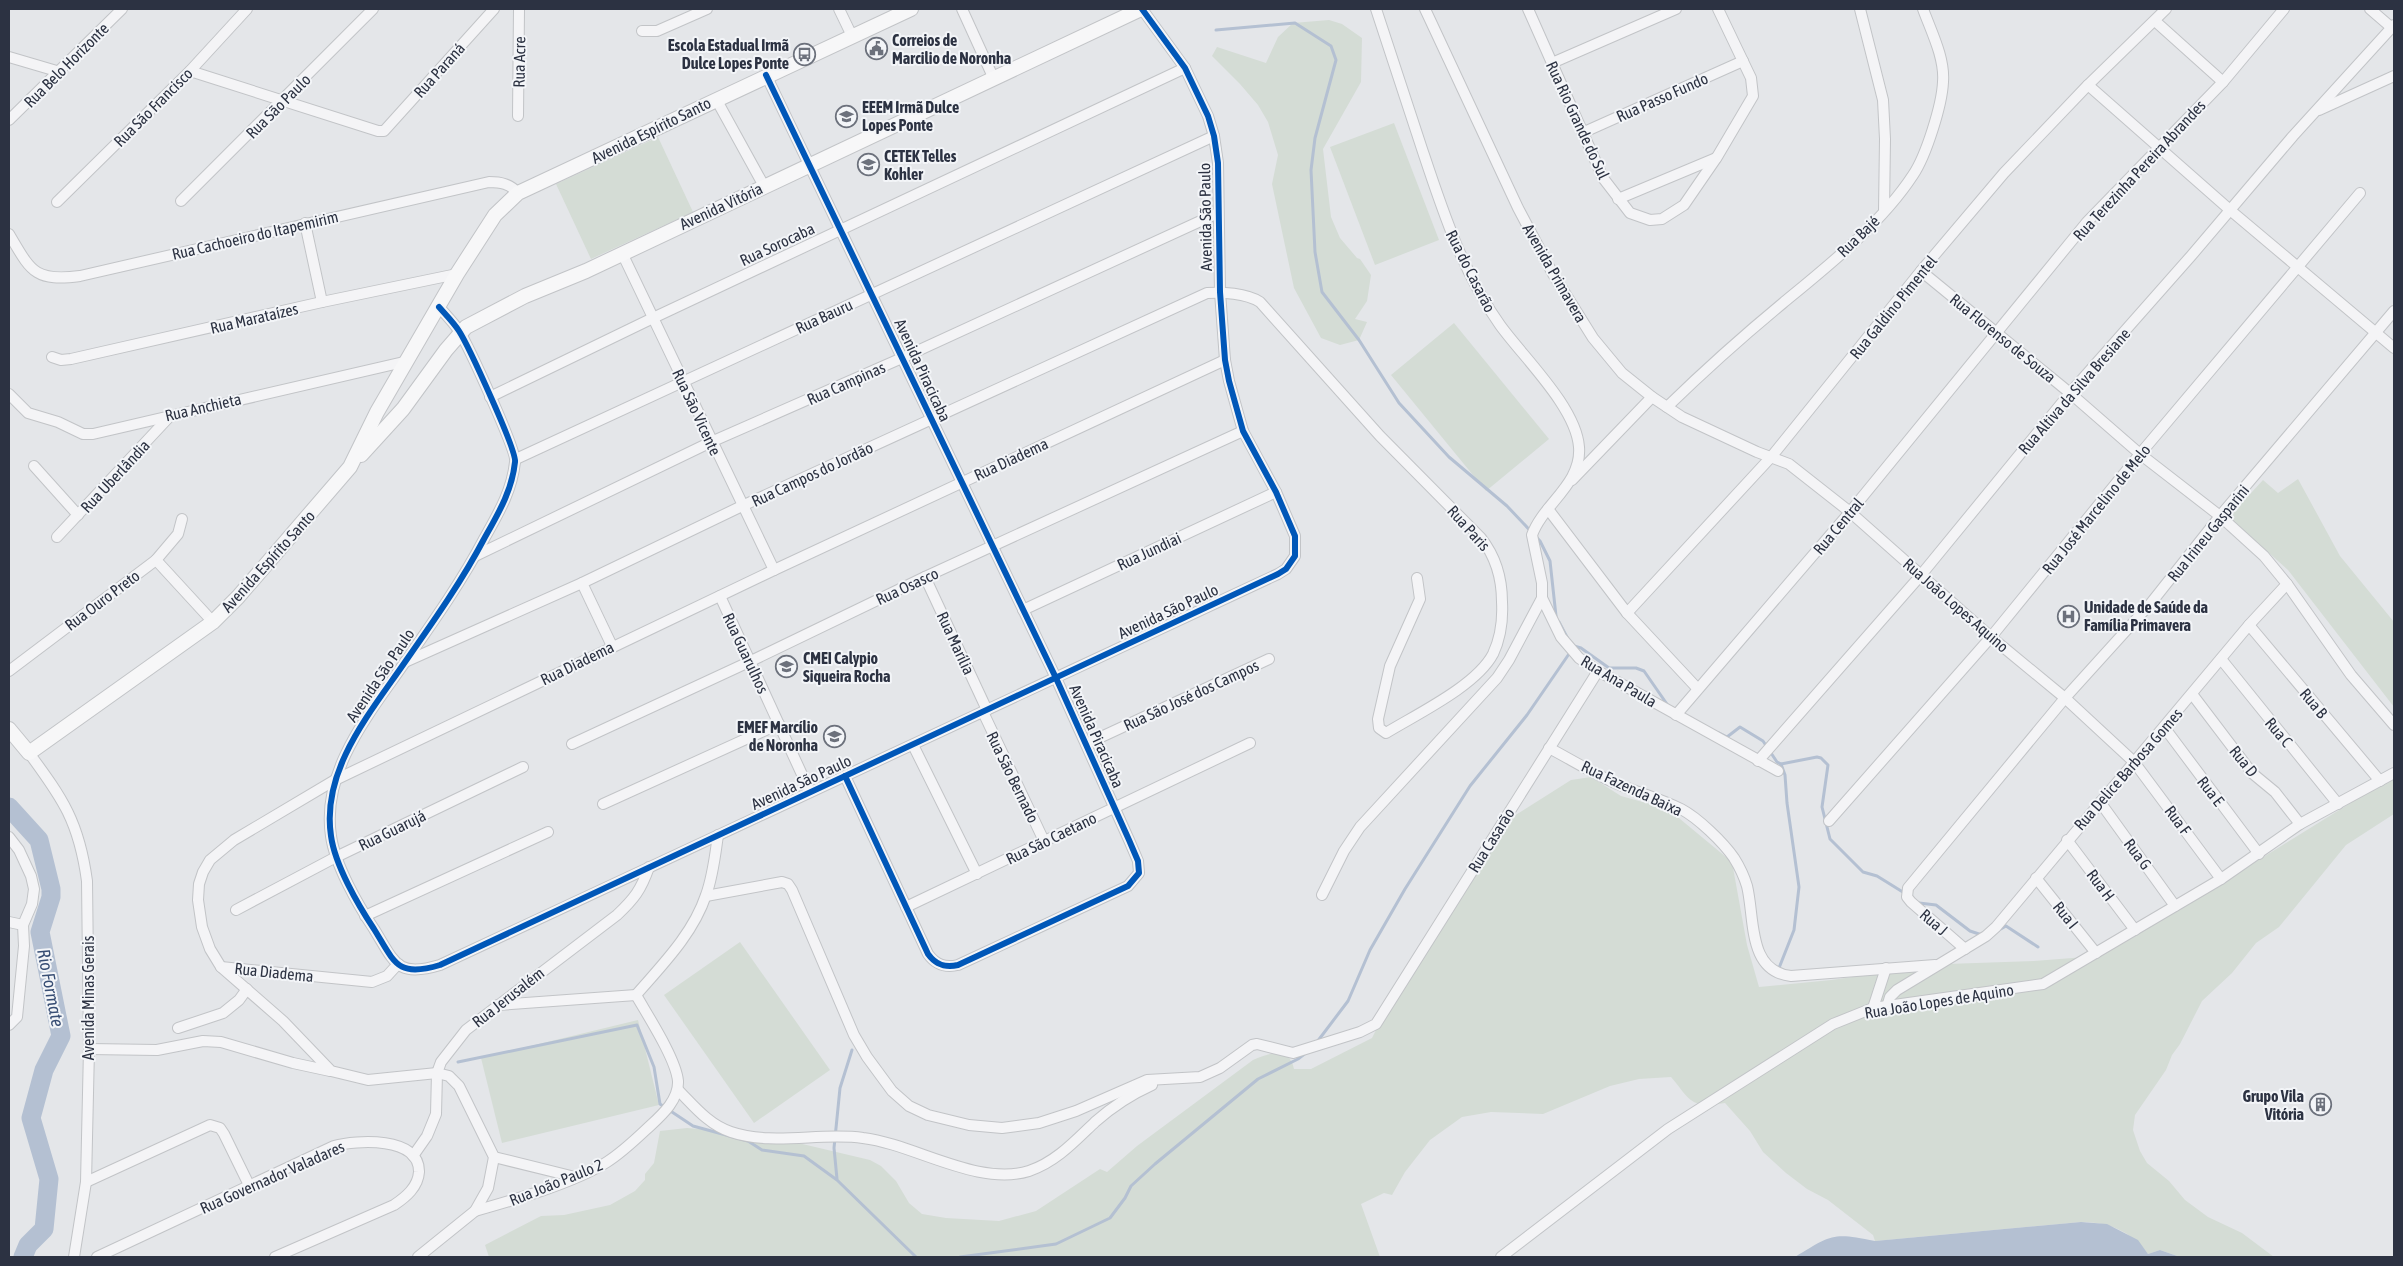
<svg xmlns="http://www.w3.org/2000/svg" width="2403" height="1266" viewBox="0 0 2403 1266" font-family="'Asap Condensed',sans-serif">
<rect width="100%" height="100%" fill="#e4e6e9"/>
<g fill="#d4dcd5">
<polygon points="1329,20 1342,24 1362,38 1361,82 1323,149 1331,217 1340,238 1357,258 1360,259 1371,275 1367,301 1355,319 1367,322 1359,340 1340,345 1321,338 1294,288 1272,184 1278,155 1268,122 1258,105 1240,84 1212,56 1217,47 1266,63 1278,37 1293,23"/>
<polygon points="1394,123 1439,240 1375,265 1330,147"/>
<polygon points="658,137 693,212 591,259 556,184"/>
<polygon points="1454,323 1549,439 1486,491 1391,375"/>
<polygon points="2298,479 2340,556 2394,622 2394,707 2288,570 2229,517 2263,480 2278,493"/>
<path d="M2394 776V814L2346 845 2279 927 2256 943 2232 973 2202 1001 2180 1044 2172 1055 2166 1070 2135 1115 2133 1130 2140 1151 2147 1163 2169 1181 2185 1200 2208 1217 2242 1233 2274 1257H2180L2160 1250 2148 1254C2131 1231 2109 1222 2081 1222L1875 1241 1873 1235 1828 1200 1807 1189 1786 1173 1763 1152 1750 1131 1725 1103C1690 1108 1692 1102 1671 1077L1639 1079 1610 1086 1543 1114 1491 1112 1462 1117 1430 1140 1405 1172 1392 1195 1384 1193 1361 1204 1380 1257H489L485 1245 541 1216 564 1215 610 1205 635 1191 645 1180V1174L654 1163 660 1131 687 1128 710 1130 732 1136 794 1142 870 1160 881 1166 896 1181 909 1203 922 1214 946 1218 999 1221 1036 1211 1100 1169 1107 1172 1137 1146 1253 1060C1269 1053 1289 1045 1294 1069H1311L1372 1038 1384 1014 1491 847 1514 816 1571 780 1591 777 1621 796 1668 809 1732 862 1747 945 1759 987 1831 980 1947 964 2034 961 2098 956 2173 913Z"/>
<polygon points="740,942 830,1070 754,1123 664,995"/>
<polygon points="638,1020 659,1105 502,1143 481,1058"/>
</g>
<path fill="#b4c0d2" d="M2081 1222 2107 1224 2138 1240 2148 1254 2160 1250 2180 1257H1795C1831 1235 1832 1232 1875 1241Z"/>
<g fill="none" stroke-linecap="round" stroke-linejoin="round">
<g stroke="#b4c0d2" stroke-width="3">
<polyline points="1216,30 1295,23 1331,46 1336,60 1315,138 1311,170 1315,252 1322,292 1359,340 1399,403 1449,457 1507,506 1540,541 1550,561 1556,616"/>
<polyline points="1559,622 1568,639"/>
<polyline points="1574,646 1581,648 1609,668 1636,668 1644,671 1669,707"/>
<polyline points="1719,733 1727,737 1740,727 1763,741 1777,762 1781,764 1785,775 1787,803 1799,887 1794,930 1779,968"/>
<polyline points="1781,764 1817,757 1821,758 1828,765 1822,807 1830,839 1863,872 1877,876 1906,894"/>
<polyline points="1919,903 1936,905 1970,931 1982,935"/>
<polyline points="1999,930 2006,926 2038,947"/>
<polyline points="1317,1042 1348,1001 1370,950 1405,889 1470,786 1527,715 1571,651"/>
<polyline points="458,1062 637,1025 654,1067 660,1104 693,1126 748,1141 762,1150 804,1156 837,1180 916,1257"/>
<polyline points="837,1179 834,1148 840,1088 852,1050"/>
<polyline points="960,1257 1056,1244 1110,1218 1125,1198 1131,1186 1155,1164 1258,1079 1298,1059 1307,1052"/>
</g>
<polyline stroke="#b4c0d2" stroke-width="19" points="9,807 39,840 51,889 51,897 40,932 61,1036 44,1070 31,1118 49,1179 44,1229 28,1245 23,1257"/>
<defs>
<g id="street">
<polyline points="839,9 852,36"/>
<polyline points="962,9 993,77"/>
<path d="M1376 9C1392 57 1408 105 1423 152 1443 212 1463 273 1500 325 1523 357 1576 407 1579 447 1582 484 1543 504 1532 535L1542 583V598L1561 637 1579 658 1598 671 1778 771"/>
<polyline points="1425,9 1518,208 1553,274 1593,338 1622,373 1652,397 1682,417 1757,452 1789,464 1850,512 1991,637 2065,698 2134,762 2221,879"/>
<polyline points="1528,9 1603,178 1630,213 1650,220 1662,219 1684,205 1717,157 1753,96 1751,78 1718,9"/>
<polyline points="1860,9 1883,100 1885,139 1884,211"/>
<polyline points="2370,9 2392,28"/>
<polyline points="2155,21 2223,82"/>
<polyline points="642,31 657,31 707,9"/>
<polyline points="9,57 60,72"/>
<polyline points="1552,63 1676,9"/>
<polyline points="190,71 378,131 384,131 494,9"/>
<path d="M766 75 1056 678 1129 840 1138 861 1139 873 1128 886 958 965C945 968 936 965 928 954L845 776"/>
<polyline points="2088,85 2230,210 2394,348"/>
<polyline points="716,99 764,186"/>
<polyline points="2319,110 2394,76"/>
<polyline points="518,116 519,9"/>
<polyline points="9,120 122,9"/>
<polyline points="1582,133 1743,61"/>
<polyline points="1618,199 1716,158"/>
<polyline points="181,201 373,9"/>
<polyline points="57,202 190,71 247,9"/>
<polyline points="305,223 322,302"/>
<path d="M9 234C31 271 34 282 80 276L489 182C501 182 510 184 518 193"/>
<polyline points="622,253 774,570"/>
<polyline points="1921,271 2070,393 2140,454 2220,516 2264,556 2287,584 2351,675 2394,725"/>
<path d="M439 307C446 315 454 323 459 331 468 345 517 451 515 462 512 491 498 514 484 539 462 581 433 622 405 662 370 713 321 770 331 836 335 865 358 905 374 929 395 963 397 978 440 965L1278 574 1286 569 1295 556V536L1276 492 1243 431 1229 381 1225 360 1220 292 1218 163 1214 136 1208 116 1185 68 1142 9"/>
<polyline points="52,357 61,360 71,359 322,302 457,274"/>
<polyline points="9,394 28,413 58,422 83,434 93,434 408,361"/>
<polyline points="490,397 653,318 1185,68"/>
<path d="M1667 407C1705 370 1743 336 1783 303 1828 266 1881 224 1913 175 1926 156 1942 105 1943 82 1945 58 1931 31 1923 9"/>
<polyline points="516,459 1214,136"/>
<polyline points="34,466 78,515"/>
<polyline points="1572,480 1652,397"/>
<polyline points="1548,509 1627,613 1697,688"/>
<polyline points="57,537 171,415"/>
<polyline points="475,556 711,442 902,358 1218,213"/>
<polyline points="156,560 213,622"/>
<polyline points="925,577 987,710"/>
<polyline points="582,583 612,646"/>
<polyline points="720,596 810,792"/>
<polyline points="1023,610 1276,492"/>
<polyline points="1627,613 1772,456 1921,271 2004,173 2088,85 2166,9"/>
<polyline points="2249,625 2380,781"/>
<polyline points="2221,659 2338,804"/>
<path d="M405 662 582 583 742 506 1207 293C1222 292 1246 293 1260 302L1380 436 1481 538C1496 557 1502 577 1502 602 1503 620 1501 637 1493 654 1476 686 1417 714 1386 733L1379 728 1378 719 1390 666 1420 599 1417 578"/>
<polyline points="9,671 156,560 178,534 182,519"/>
<polyline points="2192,694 2252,773 2275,792 2300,824"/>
<polyline points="983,712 1044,841"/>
<polyline points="1676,715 1850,512 2087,222 2223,82 2284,9"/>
<polyline points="2164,727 2259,854"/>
<polyline points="572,744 751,661 925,577 1243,431"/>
<polyline points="1086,744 1269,659"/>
<polyline points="913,745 977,874"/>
<path d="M1549 748C1570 759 1591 772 1613 782 1635 792 1659 798 1681 809 1698 818 1723 842 1734 858 1739 866 1744 876 1747 886 1755 918 1747 971 1791 976L1935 965"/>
<path d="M29 753C63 799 79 822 87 881L89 1049 86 1182 74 1257"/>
<polyline points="1758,761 1921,575 2070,393 2191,256 2293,136 2394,25"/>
<polyline points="2100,802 2175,906"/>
<polyline points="603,804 779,724"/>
<polyline points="1829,821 1991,637 2140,454 2360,193"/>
<polyline points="9,837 19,850 31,876 34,889 32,904 23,925 24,946 17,1017 9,1025"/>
<polyline points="2067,840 2135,930"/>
<polyline points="2036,878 2096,953"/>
<polyline points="1322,895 1344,851 1360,827 1497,678 1509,660 1542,598"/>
<polyline points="706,896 782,882 788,884 792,890 854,1035 867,1057 892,1091 909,1106 928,1115 969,1125 1002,1128 1039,1123 1076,1111 1147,1080 1200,1077 1220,1068 1252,1045 1257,1044 1293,1053 1360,1032 1376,1024 1598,671"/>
<polyline points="906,907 1250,743"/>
<polyline points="236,910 336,857 523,767"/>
<polyline points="365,916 548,832"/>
<polyline points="9,922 23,925"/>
<polyline points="1965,949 1911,902 1907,897 1908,888 2065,698 2151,603 2220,516 2394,311"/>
<polyline points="221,967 372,982 387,976 398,964"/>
<path d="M636 995C662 965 693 934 706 895 713 876 715 856 718 835"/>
<polyline points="498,1005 636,995"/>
<polyline points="1887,1007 1890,997 1897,990 1986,936 1996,927 2249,625 2287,584"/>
<polyline points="1873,1008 1886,968"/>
<polyline points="178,1028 223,1013 239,1000 247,989"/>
<polyline points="89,1049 157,1050 203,1041 221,1042 293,1063 330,1071"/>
<path d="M678 1090C694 1106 709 1125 731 1132 772 1146 821 1132 863 1138 914 1144 978 1187 1029 1171 1056 1162 1075 1141 1095 1122 1112 1107 1132 1094 1152 1085"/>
<path d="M413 1156 427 1136 436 1114 437 1073 441 1062 466 1030 617 915C634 899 641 890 649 867"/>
<polyline points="494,1157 575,1177"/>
<polyline points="86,1182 210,1125 220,1128 224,1134 249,1185"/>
<path d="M475 1211C514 1200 574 1183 607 1162 623 1152 637 1138 651 1125 663 1114 679 1099 678 1081 676 1059 648 1016 636 995"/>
<path d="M97 1257 334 1146C356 1140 420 1136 419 1172 418 1187 406 1197 394 1205L275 1257"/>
<polyline points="418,1257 475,1211 488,1188 494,1157 459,1086 449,1076 437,1073 368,1080 331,1071 283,1021 221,967 210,949 202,927 198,900 199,884 203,872 210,860 234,840 335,780 774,570 1225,360"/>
<polyline points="1501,1257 1668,1129 1833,1024 1873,1008 2043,984 2221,879 2300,824 2394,773"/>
</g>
<g id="secondary">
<polyline points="361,455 403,409 446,350 466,327 525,296 586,271 1141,9"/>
<polyline points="9,729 29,753 213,622 238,597 350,467 377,412 457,274 495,215 518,193 911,9"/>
</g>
</defs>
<use href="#street" stroke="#c2c4c7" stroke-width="12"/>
<use href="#secondary" stroke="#c2c4c7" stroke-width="16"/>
<use href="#street" stroke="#f4f4f6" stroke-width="10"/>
<use href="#secondary" stroke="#f7f7f8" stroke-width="14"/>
<defs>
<g id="cycleway">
<path d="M766 75 1056 678 1129 840 1138 861 1139 873 1128 886 958 965C945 968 936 965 928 954L845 776"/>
<path d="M439 307C446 315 454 323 459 331 468 345 517 451 515 462 512 491 498 514 484 539 462 581 433 622 405 662 370 713 321 770 331 836 335 865 358 905 374 929 395 963 397 978 440 965L1278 574 1286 569 1295 556V536L1276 492 1243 431 1229 381 1225 360 1220 292 1218 163 1214 136 1208 116 1185 68 1142 9"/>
</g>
</defs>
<use href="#cycleway" stroke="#f3f5f8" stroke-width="9"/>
<use href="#cycleway" stroke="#0057b8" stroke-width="6"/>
</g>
<defs>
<symbol id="civic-ring" viewBox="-11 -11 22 22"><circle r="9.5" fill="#f3f5f8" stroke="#6c717c" stroke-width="1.5"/><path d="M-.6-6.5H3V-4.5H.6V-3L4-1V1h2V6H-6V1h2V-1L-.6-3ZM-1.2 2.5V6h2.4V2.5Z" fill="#6c717c"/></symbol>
<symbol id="bus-ring" viewBox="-11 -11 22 22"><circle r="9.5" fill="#f3f5f8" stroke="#6c717c" stroke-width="1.5"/><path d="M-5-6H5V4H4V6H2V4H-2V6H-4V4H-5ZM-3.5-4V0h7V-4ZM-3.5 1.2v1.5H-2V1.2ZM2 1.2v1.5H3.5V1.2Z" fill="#6c717c"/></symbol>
<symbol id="school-ring" viewBox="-11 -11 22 22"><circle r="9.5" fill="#f3f5f8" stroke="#6c717c" stroke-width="1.5"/><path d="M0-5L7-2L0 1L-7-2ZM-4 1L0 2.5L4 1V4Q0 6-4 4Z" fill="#6c717c"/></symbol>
<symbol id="hospital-ring" viewBox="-11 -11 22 22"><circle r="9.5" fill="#f3f5f8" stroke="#6c717c" stroke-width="1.5"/><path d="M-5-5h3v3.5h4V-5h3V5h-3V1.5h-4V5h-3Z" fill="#6c717c"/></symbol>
<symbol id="building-ring" viewBox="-11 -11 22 22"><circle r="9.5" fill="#f3f5f8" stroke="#6c717c" stroke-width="1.5"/><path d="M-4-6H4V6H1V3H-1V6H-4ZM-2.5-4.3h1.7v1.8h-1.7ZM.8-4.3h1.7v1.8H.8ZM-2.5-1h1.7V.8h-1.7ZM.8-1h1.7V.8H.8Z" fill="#6c717c"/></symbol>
</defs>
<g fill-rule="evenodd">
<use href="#civic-ring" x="864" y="36" width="25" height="25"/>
<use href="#bus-ring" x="792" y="42" width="25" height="25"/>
<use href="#school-ring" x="834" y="104" width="25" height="25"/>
<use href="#school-ring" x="856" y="152" width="25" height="25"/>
<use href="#hospital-ring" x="2056" y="604" width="25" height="25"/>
<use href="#school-ring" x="774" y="654" width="25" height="25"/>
<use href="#school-ring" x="822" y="724" width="25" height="25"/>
<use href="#building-ring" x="2308" y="1092" width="25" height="25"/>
</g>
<g text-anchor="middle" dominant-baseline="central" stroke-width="4" stroke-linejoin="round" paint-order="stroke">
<g font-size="16" font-weight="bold" fill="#2c3242" stroke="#f3f5f8" text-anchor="start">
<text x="892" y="40">Correios de<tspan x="892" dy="18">Marcilio de Noronha</tspan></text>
<text x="789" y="45" text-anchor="end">Escola Estadual Irmã<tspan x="789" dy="18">Dulce Lopes Ponte</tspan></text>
<text x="862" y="107">EEEM Irmã Dulce<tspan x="862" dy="18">Lopes Ponte</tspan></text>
<text x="884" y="156">CETEK Telles<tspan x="884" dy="18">Kohler</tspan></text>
<text x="2084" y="607">Unidade de Saúde da<tspan x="2084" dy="18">Família Primavera</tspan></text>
<text x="803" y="658">CMEI Calypio<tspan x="803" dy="18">Siqueira Rocha</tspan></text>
<text x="818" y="727" text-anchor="end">EMEF Marcílio<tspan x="818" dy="18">de Noronha</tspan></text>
<text x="2304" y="1096" text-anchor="end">Grupo Vila<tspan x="2304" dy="18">Vitória</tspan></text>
</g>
<g font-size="16" fill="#2c3242" stroke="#f3f5f8">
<text transform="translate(519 62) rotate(-89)">Rua Acre</text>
<text transform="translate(66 65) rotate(-45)">Rua Belo Horizonte</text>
<text transform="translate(439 70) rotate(-48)">Rua Paraná</text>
<text transform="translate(1662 97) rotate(-24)">Rua Passo Fundo</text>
<text transform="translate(278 106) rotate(-45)">Rua São Paulo</text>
<text transform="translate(153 107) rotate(-45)">Rua São Francisco</text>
<text transform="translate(1578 120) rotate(65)">Rua Rio Grande do Sul</text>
<text transform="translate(651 130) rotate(-26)">Avenida Espírito Santo</text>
<text transform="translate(2139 170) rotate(-47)">Rua Terezinha Pereira Abrandes</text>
<text transform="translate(721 206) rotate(-25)">Avenida Vitória</text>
<text transform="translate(1205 217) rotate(-91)">Avenida São Paulo</text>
<text transform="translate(255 235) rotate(-13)">Rua Cachoeiro do Itapemirim</text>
<text transform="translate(1858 236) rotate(-44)">Rua Bajé</text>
<text transform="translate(777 244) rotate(-25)">Rua Sorocaba</text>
<text transform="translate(1471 271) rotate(63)">Rua do Casarão</text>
<text transform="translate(1555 273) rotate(60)">Avenida Primavera</text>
<text transform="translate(1893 307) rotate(-51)">Rua Galdino Pimentel</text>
<text transform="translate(824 316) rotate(-25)">Rua Bauru</text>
<text transform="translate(254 318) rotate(-13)">Rua Marataízes</text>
<text transform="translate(2003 338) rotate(39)">Rua Florenso de Souza</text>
<text transform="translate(923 370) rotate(65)">Avenida Piracicaba</text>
<text transform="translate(846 383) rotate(-24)">Rua Campinas</text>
<text transform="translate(2074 391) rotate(-49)">Rua Altiva da Silva Bresiane</text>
<text transform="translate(203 407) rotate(-13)">Rua Anchieta</text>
<text transform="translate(697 412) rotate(65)">Rua São Vicente</text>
<text transform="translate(1011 459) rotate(-25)">Rua Diadema</text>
<text transform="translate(812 474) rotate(-25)">Rua Campos do Jordão</text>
<text transform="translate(115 476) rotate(-47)">Rua Uberlândia</text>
<text transform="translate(2096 509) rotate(-51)">Rua José Marcelino de Melo</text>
<text transform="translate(1838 526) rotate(-50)">Rua Central</text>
<text transform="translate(1469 528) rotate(48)">Rua Paris</text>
<text transform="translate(2208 533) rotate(-51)">Rua Irineu Gasparini</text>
<text transform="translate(1149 551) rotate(-25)">Rua Jundiai</text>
<text transform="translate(268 561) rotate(-48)">Avenida Espírito Santo</text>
<text transform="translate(907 586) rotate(-25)">Rua Osasco</text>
<text transform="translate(102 600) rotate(-37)">Rua Ouro Preto</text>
<text transform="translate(1956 605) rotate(41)">Rua João Lopes Aquino</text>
<text transform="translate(1168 611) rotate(-25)">Avenida São Paulo</text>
<text transform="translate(956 643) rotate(65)">Rua Marília</text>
<text transform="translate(746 653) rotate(65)">Rua Guarulhos</text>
<text transform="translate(577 663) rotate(-26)">Rua Diadema</text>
<text transform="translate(380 675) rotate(-56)">Avenida São Paulo</text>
<text transform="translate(1619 681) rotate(31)">Rua Ana Paula</text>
<text transform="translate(1191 695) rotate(-25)">Rua São José dos Campos</text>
<text transform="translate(2314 703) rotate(50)">Rua B</text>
<text transform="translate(2279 732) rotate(50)">Rua C</text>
<text transform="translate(1097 736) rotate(66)">Avenida Piracicaba</text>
<text transform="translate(2244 761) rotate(51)">Rua D</text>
<text transform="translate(2128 769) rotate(-49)">Rua Delice Barbosa Gomes</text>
<text transform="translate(1013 777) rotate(64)">Rua São Bernado</text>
<text transform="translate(801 782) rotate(-25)">Avenida São Paulo</text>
<text transform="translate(1632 788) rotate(25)">Rua Fazenda Baixa</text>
<text transform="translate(2211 791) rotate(52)">Rua E</text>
<text transform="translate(2178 820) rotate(53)">Rua F</text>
<text transform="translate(392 830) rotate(-26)">Rua Guarujá</text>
<text transform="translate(1051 838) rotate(-26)">Rua São Caetano</text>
<text transform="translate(1491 840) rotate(-58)">Rua Casarão</text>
<text transform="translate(2138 854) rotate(53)">Rua G</text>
<text transform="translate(2101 885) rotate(53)">Rua H</text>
<text transform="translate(2066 915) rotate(51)">Rua I</text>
<text transform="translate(1934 922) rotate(41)">Rua J</text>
<text transform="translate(274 972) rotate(6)">Rua Diadema</text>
<text transform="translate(508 997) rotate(-38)">Rua Jerusalém</text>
<text transform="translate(88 998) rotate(-90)">Avenida Minas Gerais</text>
<text transform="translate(1939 1001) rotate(-9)">Rua João Lopes de Aquino</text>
<text transform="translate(272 1177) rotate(-24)">Rua Governador Valadares</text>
<text transform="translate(556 1182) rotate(-22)">Rua João Paulo 2</text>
</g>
<g font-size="18" font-style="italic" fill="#384e74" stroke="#f3f5f8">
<text transform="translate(51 988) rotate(79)">Rio Formate</text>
</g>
</g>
<rect width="2403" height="1266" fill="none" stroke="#2c3242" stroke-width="20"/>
</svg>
